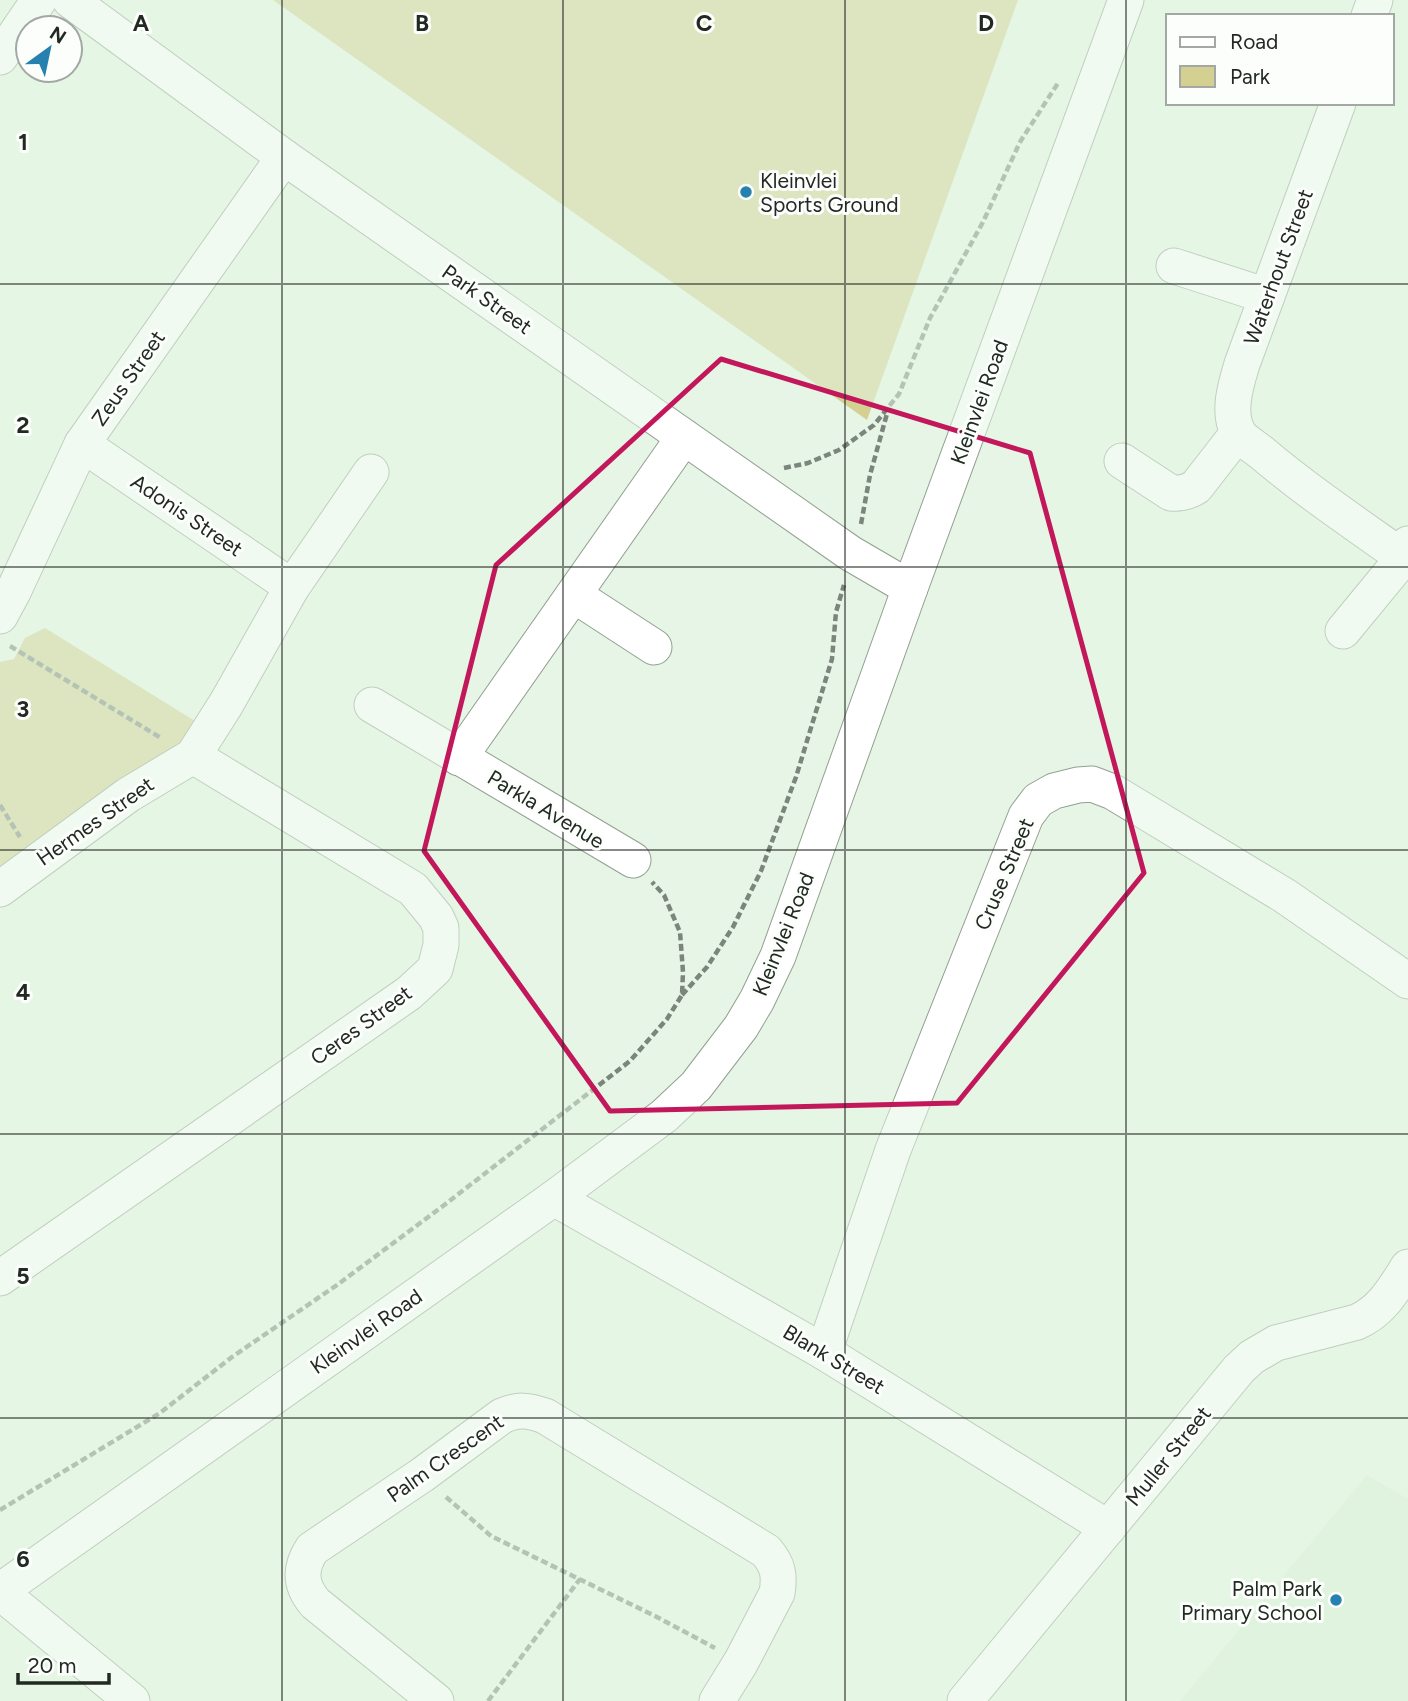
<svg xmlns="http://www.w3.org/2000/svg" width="1408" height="1701" viewBox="0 0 1408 1701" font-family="Figtree,sans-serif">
<rect width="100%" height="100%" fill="#e6f5e5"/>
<polygon fill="#daefd8" points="1367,1475 1408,1499 1408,1701 1180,1701"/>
<g fill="#d3d092">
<polygon points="273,0 1018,0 867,420"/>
<polygon points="45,628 203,726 197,733 0,873 0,662 14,659 25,638"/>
</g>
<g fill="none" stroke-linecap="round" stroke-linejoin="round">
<defs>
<g id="minor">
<polyline points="70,0 284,157 850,553 910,588"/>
<polyline points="1369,16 1375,0"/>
<polyline points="0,57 39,0"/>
<path d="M1338 103 1242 364C1236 384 1227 412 1238 432 1242 440 1255 447 1262 453 1308 492 1359 526 1408 561"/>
<polyline points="1174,266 1267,296"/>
<polyline points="82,444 292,587"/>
<path d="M1122 461 1171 493C1181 494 1188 492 1196 487L1238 433"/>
<polyline points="574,595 654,647"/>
<polyline points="0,616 13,592 82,444 284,157"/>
<polyline points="1343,631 1403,558 1408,544"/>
<polyline points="372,705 633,860"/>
<polyline points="459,758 684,437"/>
<polyline points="0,889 128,795 193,756 226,704 292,587 371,472"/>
<polyline points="554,1198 824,1352 1108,1528"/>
<polyline points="0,1278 409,993 435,969 441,945 441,928 436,917 413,889 193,756"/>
<polyline points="824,1352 893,1150 1026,816 1038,800 1054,791 1078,785 1092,784 1113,792 1285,896 1408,981"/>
<polyline points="0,1591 554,1198 664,1116 696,1086 741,1027 757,1000 778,956 910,588 1126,0"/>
<polyline points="0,1592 132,1701"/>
<path d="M436 1701 315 1603C300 1585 299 1569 312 1549L422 1475 502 1416C518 1409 528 1410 545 1416L766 1551C778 1565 780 1575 777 1593L741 1662 717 1701"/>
<path d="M965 1701 1239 1369 1252 1357 1276 1343 1357 1322C1382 1311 1394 1289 1408 1267"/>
</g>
</defs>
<use href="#minor" stroke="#92a090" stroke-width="37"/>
<g stroke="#7b857b" stroke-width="4.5" stroke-dasharray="7 3.5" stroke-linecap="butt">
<polyline points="784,468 808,463 839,450 874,425 899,394 930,318 983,222 1020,142 1058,83"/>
<polyline points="861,524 870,475 888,410"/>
<polyline points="10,646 161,738"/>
<polyline points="0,805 20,837"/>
<polyline points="682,995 707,967 733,927 761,871 796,777 832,659 836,612 844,585"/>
<polyline points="446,1497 491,1536 655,1616 715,1648"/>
<polyline points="0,1510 160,1413 232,1357 337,1285 443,1206 630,1061 667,1019 682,995 683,972 680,932 664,895 652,882"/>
<polyline points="488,1701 580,1579"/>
</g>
<use href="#minor" stroke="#fff" stroke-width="35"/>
</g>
<path d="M0 0H1408V1701H0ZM721 359 1030 453 1144 873 957 1103 610 1111 424 851 496 565Z" fill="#e6f5e5" fill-opacity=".55" fill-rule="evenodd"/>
<path fill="none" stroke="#c2185b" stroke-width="5" stroke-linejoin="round" d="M721 359 1030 453 1144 873 957 1103 610 1111 424 851 496 565Z"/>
<path fill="none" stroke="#222822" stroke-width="2" stroke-opacity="0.55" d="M282 0V1701M563 0V1701M845 0V1701M1126 0V1701M0 284H1408M0 567H1408M0 850H1408M0 1134H1408M0 1418H1408"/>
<g fill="#2781af" stroke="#fbfefb" stroke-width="2.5">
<circle cx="746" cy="192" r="7"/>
<circle cx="1336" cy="1600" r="7"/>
</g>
<g text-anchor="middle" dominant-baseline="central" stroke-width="6" stroke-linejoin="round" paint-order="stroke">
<g font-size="21" fill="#222822" stroke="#fbfefb" text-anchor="start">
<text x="760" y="180">Kleinvlei<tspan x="760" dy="24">Sports Ground</tspan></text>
<text x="1322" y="1588" text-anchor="end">Palm Park<tspan x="1322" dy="24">Primary School</tspan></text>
</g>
<g font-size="21" fill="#222822" stroke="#fbfefb">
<text transform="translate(1278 267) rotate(-70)">Waterhout Street</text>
<text transform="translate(487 299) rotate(35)">Park Street</text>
<text transform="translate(128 378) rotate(-55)">Zeus Street</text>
<text transform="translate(979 402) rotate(-70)">Kleinvlei Road</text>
<text transform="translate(187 515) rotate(34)">Adonis Street</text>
<text transform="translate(546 809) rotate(31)">Parkla Avenue</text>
<text transform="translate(95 821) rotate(-35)">Hermes Street</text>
<text transform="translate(1004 874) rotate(-67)">Cruse Street</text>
<text transform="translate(783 934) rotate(-68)">Kleinvlei Road</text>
<text transform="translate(361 1025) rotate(-36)">Ceres Street</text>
<text transform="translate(366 1331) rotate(-35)">Kleinvlei Road</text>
<text transform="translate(834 1359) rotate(31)">Blank Street</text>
<text transform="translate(1168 1456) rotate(-51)">Muller Street</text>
<text transform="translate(445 1458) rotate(-35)">Palm Crescent</text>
</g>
</g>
<g font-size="23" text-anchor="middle" font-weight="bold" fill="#222822" stroke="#fbfefb" stroke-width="6" stroke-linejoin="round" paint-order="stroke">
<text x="141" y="31">A</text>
<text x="422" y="31">B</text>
<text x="704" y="31">C</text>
<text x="986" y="31">D</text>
<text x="23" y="150">1</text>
<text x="23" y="433">2</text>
<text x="23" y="717">3</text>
<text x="23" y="1000">4</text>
<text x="23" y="1284">5</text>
<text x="23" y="1567">6</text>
</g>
<rect x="1166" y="14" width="228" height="91" fill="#fbfefb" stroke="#a4a8a4" stroke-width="2"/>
<rect x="1180" y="37" width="35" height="10" fill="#ffffff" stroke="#a4a8a4" stroke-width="2"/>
<text x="1230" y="49" font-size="21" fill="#222822">Road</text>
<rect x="1180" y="66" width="35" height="21" fill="#d3d092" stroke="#a4a8a4" stroke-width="2"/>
<text x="1230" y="84" font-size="21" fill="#222822">Park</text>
<g transform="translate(49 49) rotate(33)"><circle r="33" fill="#fbfefb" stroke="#a4a8a4" stroke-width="2"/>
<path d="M0-5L12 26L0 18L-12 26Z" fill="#2781af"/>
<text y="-10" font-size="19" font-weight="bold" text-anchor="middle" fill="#222822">N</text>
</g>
<path d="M18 1673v10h91v-10" fill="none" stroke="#222822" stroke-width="3.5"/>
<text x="28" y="1673" font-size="21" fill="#222822" stroke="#fbfefb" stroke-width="5" paint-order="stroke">20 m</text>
</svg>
